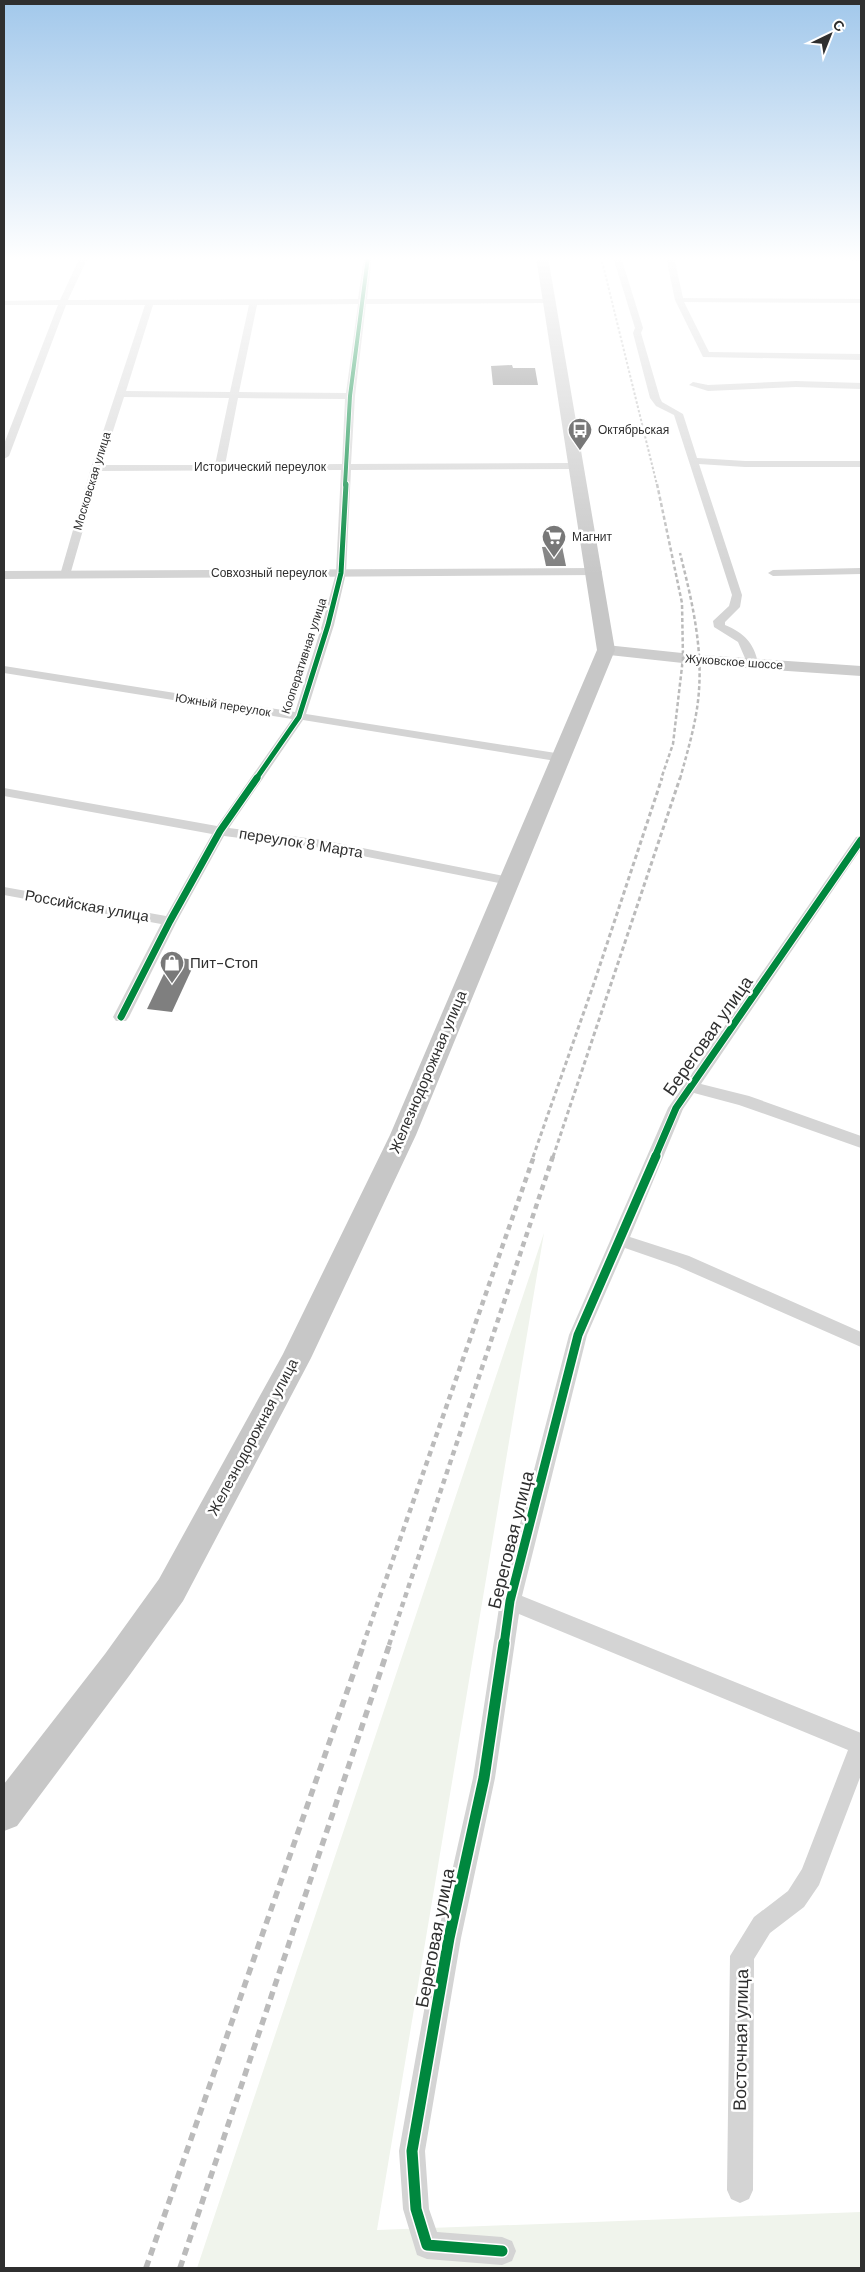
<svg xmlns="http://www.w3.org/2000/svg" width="865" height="2272" viewBox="0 0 865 2272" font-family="'DM Sans',sans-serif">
<rect width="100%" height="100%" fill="#fff"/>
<polygon fill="#f0f4ec" points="544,1233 377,2230 861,2212 861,2268 197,2268"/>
<g fill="#7f7f7f">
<polygon points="512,365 513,368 535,368 538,385 493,385 491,366"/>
<polygon points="562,546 566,566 546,566 542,547"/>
<polygon points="172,957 196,960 172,1012 147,1009"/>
</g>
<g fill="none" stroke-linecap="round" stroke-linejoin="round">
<g fill="#d4d4d4" fill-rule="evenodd">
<path d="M80 257H88L68 300 358 299 364 257H372L367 299H551L552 301 548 303 366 304 355 396 351 464 574 463 579 466 574 469 351 470 346 573 334 625 306 714 562 754 568 758 566 761 562 762 303 720 229 828 322 840 509 877 514 878 516 881 514 884 509 885 322 848 224 836 177 921 129 1017 126 1021H116L113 1017 161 924 4 895V887L166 916 212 834 4 796V788L217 826 292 719 4 673V666L295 712 322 625 336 573 341 470 100 471 70 575 69 577H61L60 575 91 468 145 305H66L9 456 4 459V444L58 305H4V301L60 300ZM358 304 346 393 239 392 257 305ZM153 305H249L230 392 126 391ZM124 397 229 398 215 465H102ZM238 398 345 399 342 464 225 465Z"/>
<path d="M613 257H621L643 328 641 333 660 398 662 402 683 414 697 458 745 461H861V467H745L699 464 742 595 740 607 725 622V625C744 633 754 643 758 663L756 665H748L738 642 714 627 713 621 729 606 732 595 674 415 656 406 650 398 633 333 635 328Z"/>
<polygon points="666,257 674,257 683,298 861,299 861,303 684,302 709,352 861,354 861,360 703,357 675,300"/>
<polygon points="824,257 861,257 861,261 828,259"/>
<polygon points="796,381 861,383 861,389 796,387 708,391 689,385 693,382 708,385"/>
<polygon points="861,568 861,574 773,576 768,573 773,570"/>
<polygon points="861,836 861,849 701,1084 749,1096 861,1136 861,1148 739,1105 694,1093 683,1109 630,1237 689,1256 861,1332 861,1347 677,1266 625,1248 587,1335 522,1596 861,1733 861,1775 819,1885 804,1907 770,1933 754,1959 753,2190 749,2199 740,2203 731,2199 727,2190 730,1956 754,1917 788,1891 802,1869 848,1750 519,1614 495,1778 461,1938 425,2151 429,2209 437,2232 502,2237 512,2241 516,2251 512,2261 502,2265 427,2259 417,2255 403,2209 399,2151 437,1938 473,1778 500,1601 569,1335 668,1108 856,837"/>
</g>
<polygon fill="#d4d4d4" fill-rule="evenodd" points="595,568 600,569 602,572 600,575 4,579 4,571"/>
<polygon fill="#cdcdcd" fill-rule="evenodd" points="606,645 701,655 861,666 861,676 701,665 600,654 598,650 600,646"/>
<polygon fill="#c7c7c7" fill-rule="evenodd" points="536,257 548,257 615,650 416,1135 311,1358 183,1601 129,1676 17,1826 4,1831 4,1784 105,1654 159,1579 283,1354 390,1135 597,650"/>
<polyline stroke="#bbb" stroke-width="2" stroke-dasharray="2.5 2" stroke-linecap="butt" points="601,257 657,485"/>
<g stroke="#bbb" stroke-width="2.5" stroke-dasharray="4 2.5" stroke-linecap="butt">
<polyline points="657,484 682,603 683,658 673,744 661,779"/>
<path d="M680 779C687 753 695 727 698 701 704 650 692 601 680 553"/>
</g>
<g stroke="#bbb" stroke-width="3" stroke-dasharray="4.5 3" stroke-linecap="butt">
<polyline points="533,1157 593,986 662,778"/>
<polyline points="553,1157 680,778"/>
</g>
<g stroke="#bbb" stroke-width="4.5" stroke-dasharray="5.5 4.5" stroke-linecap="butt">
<polyline points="363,1645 534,1156"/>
<polyline points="389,1645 553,1156"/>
</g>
<g stroke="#bbb" stroke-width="5.5" stroke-dasharray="8 5.5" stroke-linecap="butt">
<polyline points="146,2268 364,1643"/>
<polyline points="180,2268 390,1643"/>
</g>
<defs>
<polyline id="cycleway-far4" points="345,485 350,396 368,257"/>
<polyline id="cycleway-far3" points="256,779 299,717 328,625 341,573 346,484"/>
<g id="cycleway-far2">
<polyline points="121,1017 170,921 220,831 257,778"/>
<polyline points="655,1157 676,1108 861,840"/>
</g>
<polyline id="cycleway-far1" points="504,1645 510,1601 578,1335 656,1156"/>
<polyline id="cycleway" points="502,2251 427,2245 416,2209 412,2151 449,1938 484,1778 504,1643"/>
</defs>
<use href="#cycleway-far4" stroke="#fff" stroke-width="5.5"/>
<use href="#cycleway-far3" stroke="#fff" stroke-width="7"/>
<use href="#cycleway-far2" stroke="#fff" stroke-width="9"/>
<use href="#cycleway-far1" stroke="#fff" stroke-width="12"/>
<use href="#cycleway" stroke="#fff" stroke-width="14"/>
<use href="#cycleway-far4" stroke="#00873e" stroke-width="4"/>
<use href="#cycleway-far3" stroke="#00873e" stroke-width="5"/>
<use href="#cycleway-far2" stroke="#00873e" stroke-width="7"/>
<use href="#cycleway-far1" stroke="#00873e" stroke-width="9"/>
<use href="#cycleway" stroke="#00873e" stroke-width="11"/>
</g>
<linearGradient id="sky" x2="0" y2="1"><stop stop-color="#a2c8eb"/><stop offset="0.45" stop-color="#fff"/><stop offset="1" stop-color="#fff" stop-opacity="0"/></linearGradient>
<rect width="865" height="575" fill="url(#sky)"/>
<defs>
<symbol id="bus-pin" viewBox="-11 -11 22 30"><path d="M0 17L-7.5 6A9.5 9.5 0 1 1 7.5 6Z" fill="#787878" stroke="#fff"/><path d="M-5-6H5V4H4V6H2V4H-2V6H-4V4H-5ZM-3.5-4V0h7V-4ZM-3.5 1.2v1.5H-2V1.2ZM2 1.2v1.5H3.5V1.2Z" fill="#fff"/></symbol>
<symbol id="supermarket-pin" viewBox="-11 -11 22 30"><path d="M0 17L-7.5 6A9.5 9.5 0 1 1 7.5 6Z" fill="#787878" stroke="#fff"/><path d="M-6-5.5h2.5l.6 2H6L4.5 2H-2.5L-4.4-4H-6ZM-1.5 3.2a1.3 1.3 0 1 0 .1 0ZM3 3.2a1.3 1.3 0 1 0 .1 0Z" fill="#fff"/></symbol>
<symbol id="shop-pin" viewBox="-11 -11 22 30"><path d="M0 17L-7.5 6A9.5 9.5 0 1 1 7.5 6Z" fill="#787878" stroke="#fff"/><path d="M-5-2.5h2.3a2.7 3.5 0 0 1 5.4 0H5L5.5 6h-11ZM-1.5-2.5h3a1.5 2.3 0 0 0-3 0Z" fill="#fff"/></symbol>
</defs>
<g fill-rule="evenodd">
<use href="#bus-pin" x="566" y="416" width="28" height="38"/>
<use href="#supermarket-pin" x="540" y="523" width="28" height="38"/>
<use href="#shop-pin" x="158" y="949" width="28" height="38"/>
</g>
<g text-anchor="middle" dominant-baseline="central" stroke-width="5" stroke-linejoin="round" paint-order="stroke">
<g font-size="12" fill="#2f2f2f" stroke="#fff" text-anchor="start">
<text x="598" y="430">Октябрьская</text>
<text x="572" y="537">Магнит</text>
</g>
<g font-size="12" fill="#2f2f2f" stroke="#fff">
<text x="260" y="467">Исторический переулок</text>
<text transform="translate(92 481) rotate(-73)">Московская улица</text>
<text x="269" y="573">Совхозный переулок</text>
<text transform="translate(304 656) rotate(-72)">Кооперативная улица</text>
<text transform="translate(734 662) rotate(4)">Жуковское шоссе</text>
<text transform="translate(223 705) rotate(9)">Южный переулок</text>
</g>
<g font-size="15" fill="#2f2f2f" stroke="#fff">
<text transform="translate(301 843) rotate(9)">переулок 8 Марта</text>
<text transform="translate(87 906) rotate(10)">Российская улица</text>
<text transform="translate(428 1072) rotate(-67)">Железнодорожная улица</text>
<text transform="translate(253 1437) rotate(-62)">Железнодорожная улица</text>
</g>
<g font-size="15" fill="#2f2f2f" stroke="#fff" text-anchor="start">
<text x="190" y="963">Пит-Стоп</text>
</g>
<g font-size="18" fill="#2f2f2f" stroke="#fff">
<text transform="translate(708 1036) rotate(-55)">Береговая улица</text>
<text transform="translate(511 1540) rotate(-76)">Береговая улица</text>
<text transform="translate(435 1938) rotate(-79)">Береговая улица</text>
<text transform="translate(741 2040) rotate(-89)">Восточная улица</text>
</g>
</g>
<rect width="865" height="2272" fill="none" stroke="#2f2f2f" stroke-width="10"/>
<g transform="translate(830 35) rotate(43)" stroke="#ffffff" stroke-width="4" paint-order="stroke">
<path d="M0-4L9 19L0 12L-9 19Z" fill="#2f2f2f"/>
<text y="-8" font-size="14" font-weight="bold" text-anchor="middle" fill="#2f2f2f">С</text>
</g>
</svg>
